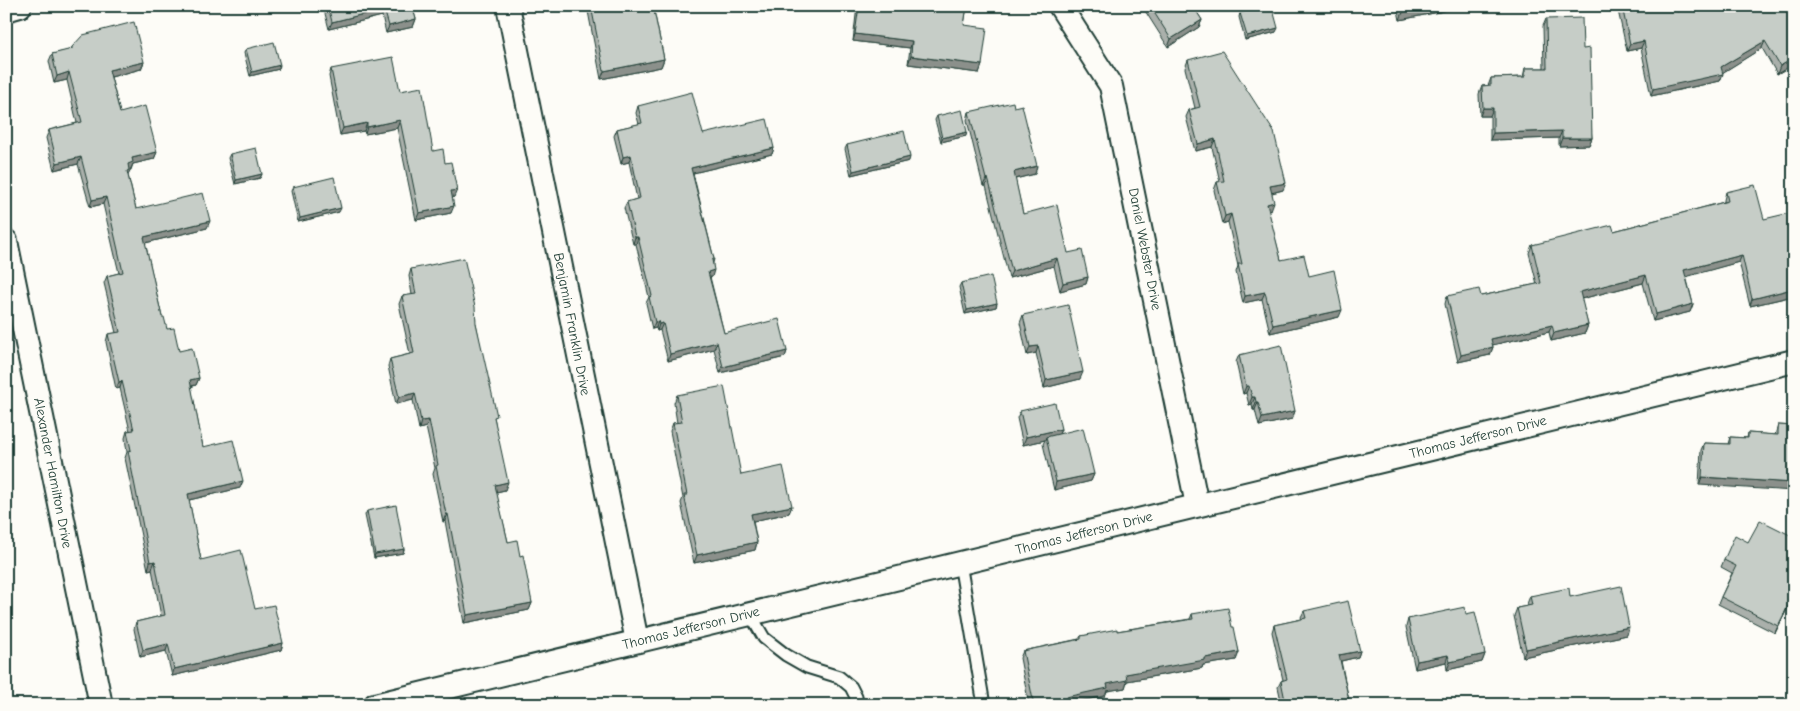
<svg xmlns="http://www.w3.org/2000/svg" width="1800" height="711" viewBox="0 0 1800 711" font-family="'Comic Neue',sans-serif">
<rect width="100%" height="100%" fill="#fdfcf7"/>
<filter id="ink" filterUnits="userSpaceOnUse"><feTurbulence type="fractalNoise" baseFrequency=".02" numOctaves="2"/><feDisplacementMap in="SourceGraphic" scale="10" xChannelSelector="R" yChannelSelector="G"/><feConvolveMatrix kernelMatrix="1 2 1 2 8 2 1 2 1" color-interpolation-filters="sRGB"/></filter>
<g filter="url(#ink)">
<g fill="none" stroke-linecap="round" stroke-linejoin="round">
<defs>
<g id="lane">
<polyline points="960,563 984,705"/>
<polyline points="750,614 764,638 786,655 807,667 839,677 851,687 856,697 857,705"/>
</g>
<g id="street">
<polyline points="508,6 637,641"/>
<polyline points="1060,6 1111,86 1197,505"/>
<polyline points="6,10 20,6"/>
<polyline points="6,241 101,705"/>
<polyline points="375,705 1794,361"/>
</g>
</defs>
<use href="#lane" stroke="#1f3d34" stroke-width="15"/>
<use href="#street" stroke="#1f3d34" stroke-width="26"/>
<use href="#lane" stroke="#fdfcf7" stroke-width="11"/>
<use href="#street" stroke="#fdfcf7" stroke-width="22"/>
</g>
<g fill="#aab0ab" stroke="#1f3d34">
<polygon points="323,6 412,6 416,19 413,27 386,33 382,16 329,29"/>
<polygon points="587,6 653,6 664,59 661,67 601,79"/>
<polygon points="857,6 967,6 964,25 982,65 979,73 908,64 910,48 853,41"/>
<polygon points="1142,6 1193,6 1202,20 1199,27 1168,47"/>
<polygon points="1397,6 1459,6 1458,8 1400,20"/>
<polygon points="1617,6 1675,6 1677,12 1794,6 1794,64 1777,74 1762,48 1723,72 1720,81 1651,96 1641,48 1627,51"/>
<polygon points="1240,13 1276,32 1245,40 1239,17"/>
<polygon points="1546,19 1583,49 1592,138 1589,145 1559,146 1559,138 1490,140 1490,116 1480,116 1479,94 1482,86 1488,86 1491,78 1523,77 1525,68 1544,68 1543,26"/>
<polygon points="72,47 144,62 141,69 111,77 120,113 157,152 154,159 133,164 131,170 129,170 128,175 136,209 207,228 145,243 162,317 167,329 179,351 199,378 196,385 191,387 203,447 240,488 189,500 201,560 255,609 283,643 281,650 172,676 166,651 140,657 134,629 136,622 161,616 152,569 148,570 125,458 127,452 125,438 127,431 130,431 120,388 116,389 106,342 108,334 116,333 104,283 107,276 119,273 103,204 90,207 78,164 54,170 46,138 49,130 77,123 67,80 54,83 49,61 52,54 71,50"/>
<polygon points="246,49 279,69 250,76 244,53"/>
<polygon points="1188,60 1283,190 1272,193 1271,210 1268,211 1281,260 1309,276 1339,317 1270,333 1262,299 1243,303 1236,272 1238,266 1228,222 1222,224 1214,190 1217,182 1220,182 1212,147 1195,151 1186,117 1189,110 1195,108 1185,68"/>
<polygon points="331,69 400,91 433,151 445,163 454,197 452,198 451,213 416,220 397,128 365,134 364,131 340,135 329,76"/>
<polygon points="638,106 703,134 774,148 772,154 693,173 714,259 713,263 712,277 710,277 724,333 787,351 785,357 720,373 714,349 668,361 660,330 657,331 656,328 652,329 646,303 649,297 636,244 633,244 624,208 627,202 637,199 629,162 621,164 614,136 617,129 639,124 636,113"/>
<polygon points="1014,107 1035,174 1015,179 1023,214 1068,253 1088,277 1086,284 1060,291 1054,266 1009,278 986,186 983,186 967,120 969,112"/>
<polygon points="1794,109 1794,118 1791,116"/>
<polygon points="937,116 966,136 941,142 935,120"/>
<polygon points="847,145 909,161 851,175 845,149"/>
<polygon points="230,154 262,174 260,178 235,184 228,158"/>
<polygon points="293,187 339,212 298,222 291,191"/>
<polygon points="1726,192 1764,219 1790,282 1789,297 1750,306 1739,262 1686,276 1693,304 1690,312 1653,321 1643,283 1581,299 1588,325 1585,333 1551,341 1549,332 1492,345 1493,347 1490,355 1458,362 1445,304 1447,296 1481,296 1537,284 1529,253 1532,245 1614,231 1724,202 1724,200"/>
<polygon points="411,269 476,323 495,422 505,490 496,492 508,542 520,556 532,603 529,610 464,623 445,521 443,522 433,474 435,468 426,427 419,429 413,400 396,404 388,366 390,359 410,354 399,304 402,296 412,295 409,276"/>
<polygon points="961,283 997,303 996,307 965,314 959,287"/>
<polygon points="1023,315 1080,379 1044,388 1036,353 1027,355 1020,323"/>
<polygon points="1239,355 1295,411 1292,419 1259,426 1255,410 1253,410 1252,404 1249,405 1246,393 1243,394 1236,362"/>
<polygon points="677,395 741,475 792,506 789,513 753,521 757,542 755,550 694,563 681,503 683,498 670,431 673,423 677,423 674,403"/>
<polygon points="1020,411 1061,429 1059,434 1094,474 1091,481 1054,490 1043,444 1045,440 1023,445 1017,418"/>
<polygon points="1778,425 1794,426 1699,485 1701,450 1704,443 1728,444 1730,437 1747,438 1748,433 1775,435"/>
<polygon points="367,511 404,549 403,553 374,558 365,515"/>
<polygon points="1794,537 1794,596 1775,633 1718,604 1721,597 1732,573 1721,567 1724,560 1748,542"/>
<polygon points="1530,596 1570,597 1627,635 1523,657 1514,616 1517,608 1528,606 1527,604"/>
<polygon points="1304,611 1360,651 1358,657 1341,661 1350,705 1282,705 1278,687 1281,681 1283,680 1272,632 1274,625 1302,619 1301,617"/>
<polygon points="1192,614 1232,627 1239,652 1236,660 1203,665 1202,668 1127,681 1125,688 1107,691 1105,696 1066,704 1066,705 1029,705 1020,658 1023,651 1079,639 1081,636 1117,631 1190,619"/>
<polygon points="1466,614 1485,654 1482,662 1447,670 1446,662 1415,669 1406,627 1408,619"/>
</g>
<g fill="#8b908b" stroke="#1f3d34">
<polygon points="1431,6 1459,6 1458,8 1400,20 1403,12"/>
<polygon points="384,9 382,16 329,29 332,22"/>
<polygon points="416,19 413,27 386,33 389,26"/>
<polygon points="1202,20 1199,27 1168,47 1171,39"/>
<polygon points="1278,28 1276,32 1245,40 1247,36"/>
<polygon points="855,34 912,41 910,48 853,41"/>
<polygon points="1644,41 1641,48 1627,51 1630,44"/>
<polygon points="1765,41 1762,48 1719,75 1723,74 1720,81 1651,96 1653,89 1721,67"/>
<polygon points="911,56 982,65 979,73 908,64"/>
<polygon points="1794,58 1794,64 1777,74 1780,66"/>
<polygon points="664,59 661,67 601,79 604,71"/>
<polygon points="144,62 141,69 107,78 109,70"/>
<polygon points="280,65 279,69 250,76 252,72"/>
<polygon points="69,72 67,80 54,83 57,76"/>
<polygon points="1483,108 1493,108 1490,116 1480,116"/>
<polygon points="400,120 397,128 365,134 367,127"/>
<polygon points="367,123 364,131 340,135 343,128"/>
<polygon points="1562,131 1559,138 1490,140 1493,133"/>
<polygon points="967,132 966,136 941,142 942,138"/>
<polygon points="1562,138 1592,138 1589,145 1559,146"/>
<polygon points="1215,139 1212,147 1195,151 1198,144"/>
<polygon points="774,148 772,154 689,174 691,168"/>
<polygon points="157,152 154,159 133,164 127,177 124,178 128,164 132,158"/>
<polygon points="631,155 629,162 621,164 623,157"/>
<polygon points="81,157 78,164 54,170 57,163"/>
<polygon points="910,157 909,161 851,175 853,171"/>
<polygon points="1037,166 1035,174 1011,180 1014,172"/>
<polygon points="262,174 260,178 235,184 236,180"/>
<polygon points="988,178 986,186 983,186 986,179"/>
<polygon points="1286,183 1283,190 1267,194 1270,186"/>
<polygon points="457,190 454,197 448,199 451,191"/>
<polygon points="106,197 103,204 90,207 92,200"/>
<polygon points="1274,202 1271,210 1264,212 1267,204"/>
<polygon points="454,206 451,213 416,220 419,213"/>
<polygon points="341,208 339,212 298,222 300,218"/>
<polygon points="1231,214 1228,222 1222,224 1225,216"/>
<polygon points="210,221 207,228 141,244 144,237"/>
<polygon points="635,237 638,237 636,244 633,244"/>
<polygon points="1742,255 1739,262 1682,278 1684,270"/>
<polygon points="1057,258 1054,266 1009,278 1012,271"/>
<polygon points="714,270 712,277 706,278 708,272"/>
<polygon points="1794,274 1794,281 1786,283 1789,276"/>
<polygon points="1646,275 1643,283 1577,300 1580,292"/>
<polygon points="1088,277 1086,284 1060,291 1063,283"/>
<polygon points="1792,289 1789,297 1750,306 1752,299"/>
<polygon points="1265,292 1262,299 1243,303 1245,296"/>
<polygon points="997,303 996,307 965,314 967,310"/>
<polygon points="1693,304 1690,312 1653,321 1656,314"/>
<polygon points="1342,310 1339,317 1270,333 1273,325"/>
<polygon points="658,321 656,328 652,329 655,322"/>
<polygon points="663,323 660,330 657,331 659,324"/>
<polygon points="1552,325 1549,332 1488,346 1491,339"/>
<polygon points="1588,325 1585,333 1551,341 1554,333"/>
<polygon points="717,342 714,349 668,361 670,354"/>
<polygon points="1038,346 1036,353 1027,355 1030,347"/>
<polygon points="1493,347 1490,355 1458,362 1461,355"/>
<polygon points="787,351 785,357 720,373 723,367"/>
<polygon points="1083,372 1080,379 1044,388 1046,380"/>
<polygon points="199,378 196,385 187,387 190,380"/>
<polygon points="122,381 120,388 116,389 119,382"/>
<polygon points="1246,386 1249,386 1246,393 1243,394"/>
<polygon points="415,393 413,400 396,404 399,397"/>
<polygon points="1252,397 1255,397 1252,404 1249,405"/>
<polygon points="1256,402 1258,402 1255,410 1253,410"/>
<polygon points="1295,411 1292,419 1259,426 1262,418"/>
<polygon points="429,420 426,427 419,429 421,421"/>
<polygon points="1061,429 1058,437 1046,437 1045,440 1023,445 1026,437"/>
<polygon points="1094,474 1091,481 1054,490 1056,482"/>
<polygon points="1702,477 1794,483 1794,491 1699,485"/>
<polygon points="243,481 240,488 185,501 188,494"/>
<polygon points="508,482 505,490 492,493 495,485"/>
<polygon points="792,506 789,513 749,522 751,514"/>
<polygon points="446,514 448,514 445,521 443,522"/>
<polygon points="757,542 755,550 694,563 697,555"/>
<polygon points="404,549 403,553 374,558 375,554"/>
<polygon points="155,561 152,569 148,570 150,562"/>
<polygon points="1794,594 1794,596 1775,633 1778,626"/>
<polygon points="532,603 529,610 464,623 467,615"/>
<polygon points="1629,627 1627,635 1523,657 1526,649"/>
<polygon points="283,643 281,650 172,676 174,669"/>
<polygon points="168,644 166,651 140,657 143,650"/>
<polygon points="1360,651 1358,657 1337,662 1339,655"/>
<polygon points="1239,652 1236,660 1203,665 1202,668 1127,681 1125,688 1107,691 1105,696 1066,704 1066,705 1057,705 1066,697 1107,684 1126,674 1205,658"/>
<polygon points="1485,654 1482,662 1447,670 1450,662"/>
<polygon points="1448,655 1446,662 1415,669 1417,661"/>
</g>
<g fill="#c6cdc7" stroke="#1f3d34">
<polygon points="328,6 412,6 416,19 389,26 384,9 332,22"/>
<polygon points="591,6 653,6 664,59 604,71"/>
<polygon points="859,6 967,6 964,25 987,28 982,65 911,56 912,41 855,34"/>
<polygon points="1150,6 1193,6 1202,20 1171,39"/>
<polygon points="1265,6 1272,6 1278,28 1247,36 1240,13"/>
<polygon points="1402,6 1431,6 1403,12"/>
<polygon points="1622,6 1675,6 1677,12 1687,6 1794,6 1794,58 1780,66 1765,41 1721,67 1723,74 1653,89 1644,41 1630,44"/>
<polygon points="1582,18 1583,49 1590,48 1592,138 1562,138 1562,131 1493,133 1493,108 1483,108 1482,86 1491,85 1491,78 1525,77 1525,68 1547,68 1546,19"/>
<polygon points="134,22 144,62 109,70 120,113 145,106 157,152 132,158 133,162 128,164 129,170 127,171 136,209 203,193 210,221 144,237 162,317 164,317 167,329 174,328 179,351 192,348 199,378 190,380 203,447 233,440 243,481 188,494 201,560 241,550 255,609 274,605 283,643 174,669 168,644 143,650 136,622 165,615 155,561 150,562 128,451 131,450 127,431 134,430 122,381 119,382 108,334 120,332 107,276 123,272 106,197 92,200 81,157 57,163 49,130 82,122 69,72 57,76 52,54 72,49 72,47 83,35"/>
<polygon points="274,42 280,65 252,72 246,49"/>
<polygon points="1222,51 1274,132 1286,183 1270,186 1274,202 1267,204 1281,260 1304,255 1309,276 1334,270 1342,310 1273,325 1265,292 1245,296 1238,264 1242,264 1231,214 1225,216 1217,182 1224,181 1215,139 1198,144 1189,110 1200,107 1188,60"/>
<polygon points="393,57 400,91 422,87 433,151 443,149 445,163 451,162 457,190 451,191 454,206 419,213 400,120 367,127 367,123 343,128 331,69"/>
<polygon points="692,92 703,134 767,119 774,148 691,168 714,259 712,260 714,270 708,272 724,333 779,319 787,351 723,367 717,342 670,354 663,323 659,324 658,321 655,322 649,297 652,296 638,237 635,237 627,202 640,198 631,155 623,157 617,129 642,123 638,106"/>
<polygon points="1013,102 1014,107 1022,105 1037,166 1014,172 1023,214 1057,205 1068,253 1082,250 1088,277 1063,283 1057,258 1012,271 988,178 986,179 969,112"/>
<polygon points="962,110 967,132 942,138 937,116"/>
<polygon points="904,131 910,157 853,171 847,145"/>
<polygon points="256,148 262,174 236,180 230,154"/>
<polygon points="334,177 341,208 300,218 293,187"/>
<polygon points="1755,185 1764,219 1794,212 1794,274 1789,276 1792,289 1752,299 1742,255 1684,270 1693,304 1656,314 1646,275 1580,292 1588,325 1554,333 1552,325 1491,339 1493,347 1461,355 1447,296 1479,289 1481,296 1541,283 1532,245 1612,225 1614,231 1728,201 1726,192"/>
<polygon points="464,258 475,307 476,323 497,416 494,417 508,482 495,485 508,542 517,540 520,556 523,555 532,603 467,615 448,514 446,514 436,466 438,465 429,420 421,421 415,393 399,397 390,359 414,353 402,296 416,294 411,269"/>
<polygon points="991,276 997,303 967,310 961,283"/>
<polygon points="1068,305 1083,372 1046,380 1038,346 1030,347 1023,315"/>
<polygon points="1281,345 1295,411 1262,418 1258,402 1256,402 1255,397 1252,397 1249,386 1246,386 1239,355"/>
<polygon points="724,386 741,475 783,466 792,506 751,514 757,542 697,555 684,495 687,495 673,423 682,422 677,395"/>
<polygon points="1055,403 1061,429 1026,437 1020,411"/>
<polygon points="1778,425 1794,426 1794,483 1702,477 1704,443 1730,444 1730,437 1748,438 1748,433 1778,435"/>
<polygon points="1083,428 1094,474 1056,482 1046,437"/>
<polygon points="396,505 404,549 375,554 367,511"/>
<polygon points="1760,520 1794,537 1794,594 1778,626 1721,597 1736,566 1724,560 1735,535 1748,542"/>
<polygon points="1621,586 1629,627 1526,649 1517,608 1532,605 1530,596 1569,588 1570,597"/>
<polygon points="1348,601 1360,651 1339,655 1350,705 1286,705 1281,681 1287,679 1274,625 1306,618 1304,611"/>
<polygon points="1465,607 1466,614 1475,612 1485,654 1450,662 1448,655 1417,661 1408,619"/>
<polygon points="1228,608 1232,627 1234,627 1239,652 1205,658 1205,660 1126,674 1127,680 1107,684 1108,688 1066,697 1067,703 1057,705 1034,705 1023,651 1081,639 1081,636 1117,629 1117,631 1193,619 1192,614"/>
</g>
</g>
<g text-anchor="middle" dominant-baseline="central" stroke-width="4" stroke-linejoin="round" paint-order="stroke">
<g font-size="14" fill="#1f3d34" stroke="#fdfcf7">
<text transform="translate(1145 249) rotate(79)">Daniel Webster Drive</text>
<text transform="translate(572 324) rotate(79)">Benjamin Franklin Drive</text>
<text transform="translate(1478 437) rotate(-14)">Thomas Jefferson Drive</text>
<text transform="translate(53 473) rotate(79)">Alexander Hamilton Drive</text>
<text transform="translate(1084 533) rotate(-14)">Thomas Jefferson Drive</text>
<text transform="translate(691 628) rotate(-14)">Thomas Jefferson Drive</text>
</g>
</g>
<rect width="1800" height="711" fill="none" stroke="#fdfcf7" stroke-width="25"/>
<rect x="12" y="12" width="1775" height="686" fill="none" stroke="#1f3d34" stroke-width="2" filter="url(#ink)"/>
</svg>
